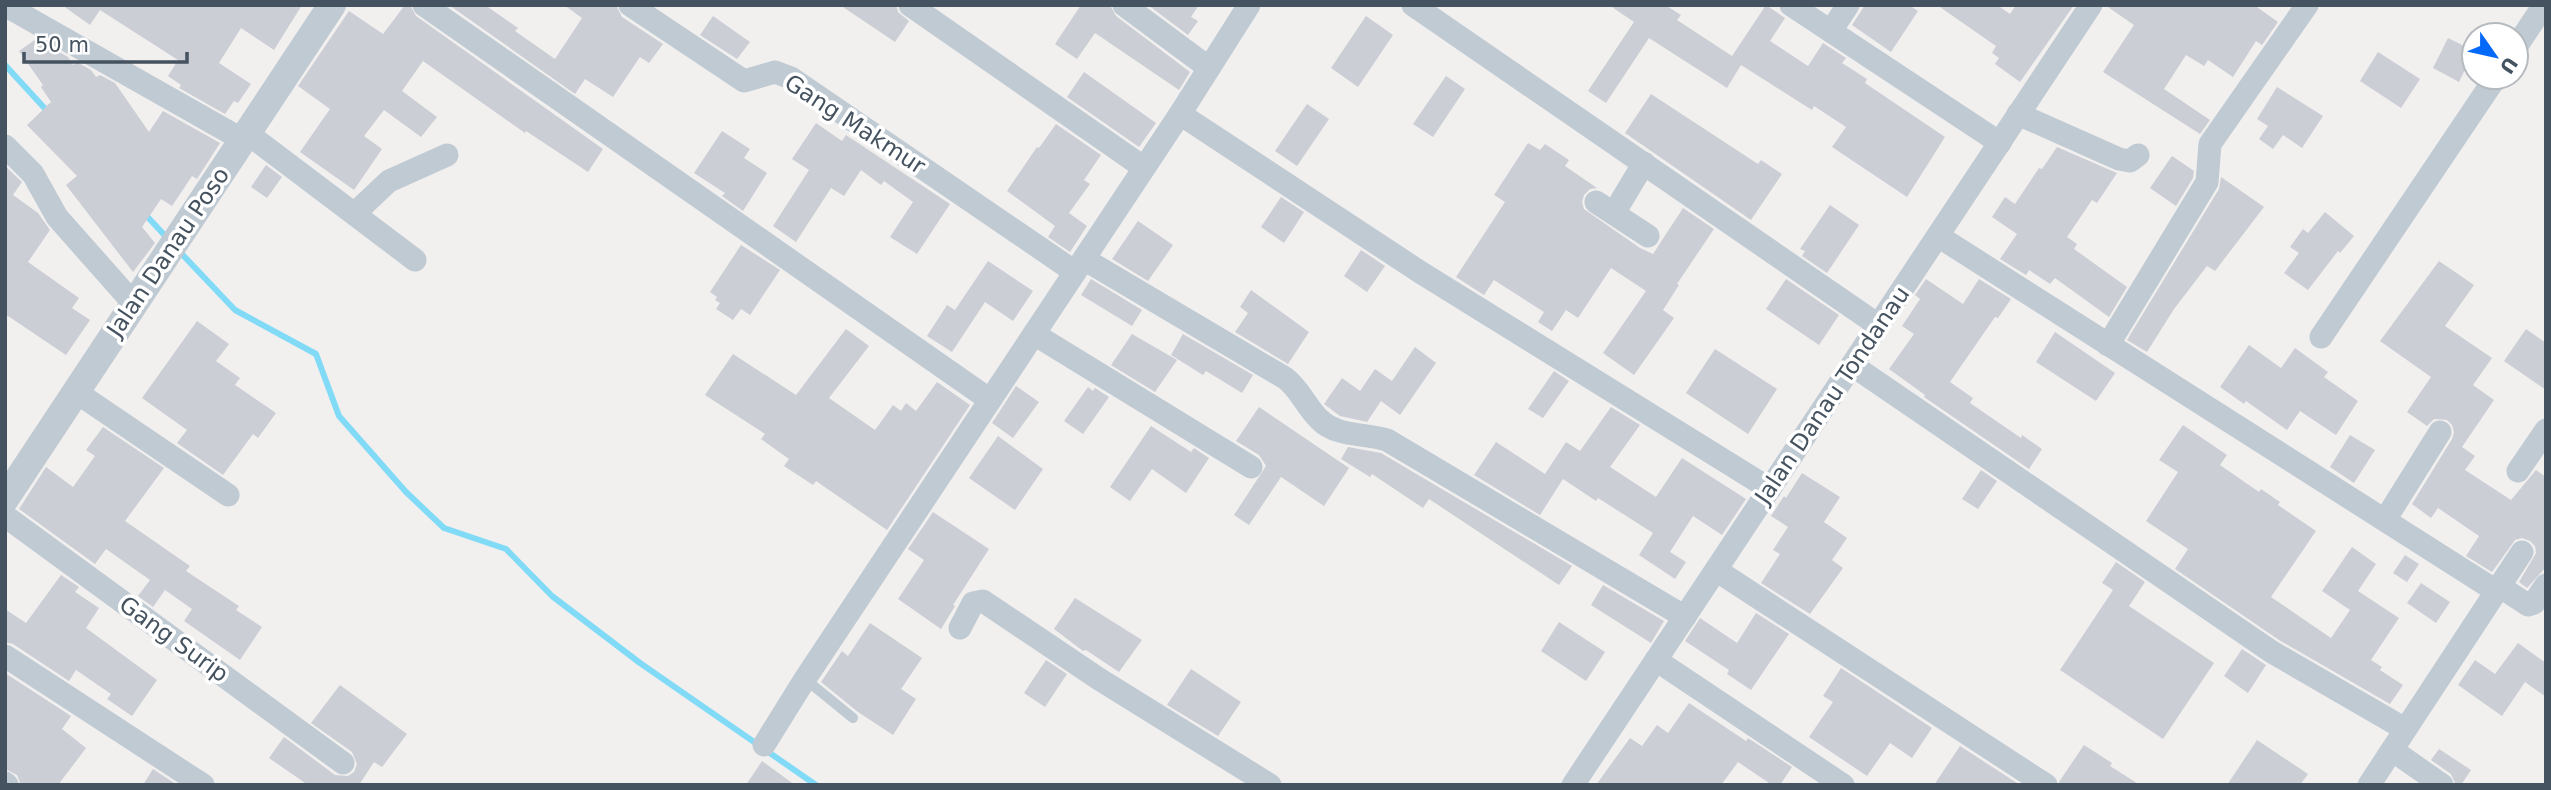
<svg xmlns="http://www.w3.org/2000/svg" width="2551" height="790" viewBox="0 0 2551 790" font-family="'DejaVu Sans',sans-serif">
<rect width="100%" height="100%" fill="#f2efef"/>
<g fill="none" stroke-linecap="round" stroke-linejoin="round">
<g stroke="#81dbf6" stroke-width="6">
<polyline points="5,65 49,113"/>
<polyline points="143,212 169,240"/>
<polyline points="179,251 235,310 316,354 339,416 406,492 444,528 506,549 552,596 640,663 816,785"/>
</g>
</g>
<g fill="#cbced5">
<polygon points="62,5 302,5 274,50 241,28 219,63 251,84 238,103 234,101 225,114 179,88 181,85 168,76 178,60 100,10 90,25"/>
<polygon points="405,5 410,5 416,16 603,149 588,172 526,131 525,133 423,61 402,91 437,117 421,137 384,110 364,136 382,149 354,190 300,152 330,109 298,86 349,11 383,34"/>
<polygon points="449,5 485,5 518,28 515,31 555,59 582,18 564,5 616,5 622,17 663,44 649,63 640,57 613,97 585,79 575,94"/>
<polygon points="840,5 896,5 898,12 909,21 895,42"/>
<polygon points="1081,5 1110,5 1116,16 1190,72 1179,90 1095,33 1077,59 1055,44"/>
<polygon points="1148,5 1199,5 1191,17 1198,21 1188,35"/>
<polygon points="1609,5 1665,5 1681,15 1677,20 1732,56 1766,5 1785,18 1770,41 1808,66 1823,43 1846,58 1842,63 1867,79 1865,83 1945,137 1907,197 1832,147 1846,127 1814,106 1812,110 1741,65 1727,88 1649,38 1606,103 1588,91 1634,22"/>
<polygon points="1865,5 1909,5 1918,11 1891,52 1852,25"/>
<polygon points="1937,5 1997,5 2010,14 2016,5 2074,5 2020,82 1995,64 1999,58 1992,53 1996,46"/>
<polygon points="2105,5 2254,5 2278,22 2262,45 2256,41 2233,77 2208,60 2204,66 2186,55 2164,89 2210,120 2200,134 2103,72 2134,25"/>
<polygon points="713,16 750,42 737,59 700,35"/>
<polygon points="1366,16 1393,35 1358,87 1331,68"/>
<polygon points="2448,38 2474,51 2459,82 2433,68"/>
<polygon points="36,39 68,57 73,65 77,62 91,70 96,77 100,75 115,83 149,132 163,111 220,143 197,179 192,176 172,206 161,199 142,227 155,243 133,272 66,185 77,176 27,125 51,102 41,87 43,85 19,51"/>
<polygon points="2378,52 2420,79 2401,108 2360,81"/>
<polygon points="1084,72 1156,123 1139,147 1067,97"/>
<polygon points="1446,76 1465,89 1433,137 1413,124"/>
<polygon points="2277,87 2323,116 2302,148 2283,135 2273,149 2259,139 2268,126 2257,119"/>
<polygon points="1651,94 1758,164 1761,160 1782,174 1751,220 1625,133"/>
<polygon points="1307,104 1329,119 1297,166 1275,151"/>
<polygon points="816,123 842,141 846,135 950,204 917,254 890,237 913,202 884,181 881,185 861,170 844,196 831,188 796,242 773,226 809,170 792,159"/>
<polygon points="1056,124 1101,155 1084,180 1090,184 1069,213 1087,226 1070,252 1048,237 1055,226 1007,191 1037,147 1039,148"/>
<polygon points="722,131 750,149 744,158 767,173 743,211 722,196 725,193 694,173"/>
<polygon points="1528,143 1540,150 1545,144 1569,160 1565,166 1597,188 1590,189 1584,195 1582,202 1584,209 1640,248 1653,254 1683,208 1714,229 1677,284 1679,285 1663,310 1674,318 1634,375 1603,353 1646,291 1611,268 1578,318 1566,310 1552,331 1538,322 1544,312 1494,280 1484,295 1456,277 1505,202 1494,195"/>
<polygon points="2057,147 2117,173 2097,203 2092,200 2067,237 2077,244 2074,249 2127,287 2109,317 2055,278 2050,284 2029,270 2026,275 2000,259 2017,234 1992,217 2005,197 2015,204 2039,168 2042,169"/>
<polygon points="2172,156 2194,171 2193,178 2176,206 2150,188"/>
<polygon points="266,165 282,177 267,198 251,187"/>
<polygon points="5,166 22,182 13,195 38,213 50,230 28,262 79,298 72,308 90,320 66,355 5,314"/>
<polygon points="2221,177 2264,207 2215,271 2207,266 2174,309 2147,352 2127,340 2219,189"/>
<polygon points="1281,197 1304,212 1284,243 1261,227"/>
<polygon points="1830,205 1859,225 1827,273 1802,256 1805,251 1800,249"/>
<polygon points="2325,212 2354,236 2340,253 2338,251 2308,290 2284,273 2299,253 2290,247 2303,229 2308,233"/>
<polygon points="1138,221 1173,245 1148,281 1112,259"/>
<polygon points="741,245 780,270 750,315 741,309 733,320 716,309 720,303 715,300 717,297 710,292"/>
<polygon points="1361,250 1385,266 1367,292 1344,276"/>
<polygon points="988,261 1033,291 1013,321 985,302 952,352 927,336 947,305 955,310"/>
<polygon points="2439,261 2474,285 2445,326 2492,358 2473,385 2494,400 2462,447 2475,456 2465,470 2511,500 2536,470 2546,477 2546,567 2527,588 2519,582 2536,553 2535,546 2530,541 2522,538 2515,540 2492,572 2466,556 2479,536 2438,508 2431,518 2412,504 2452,439 2454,432 2452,425 2447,420 2434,419 2427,426 2407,412 2431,377 2380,341"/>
<polygon points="1091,279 1142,310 1132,326 1081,295"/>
<polygon points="1786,279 1839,315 1819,345 1766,309"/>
<polygon points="1926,279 1963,304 1979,279 2011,299 1998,318 1995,317 1950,382 1973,398 1970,403 2021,438 2022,435 2042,449 2029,469 1924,397 1925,395 1889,369 1914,334 1902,326 1920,299 1915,295"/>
<polygon points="1251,290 1309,332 1288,364 1235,332 1248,313 1240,307"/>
<polygon points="197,321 229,344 216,361 240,378 235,385 276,413 258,438 253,434 223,475 177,443 187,430 142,398"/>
<polygon points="846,329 869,346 829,398 875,430 893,405 901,411 906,403 916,411 937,382 970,405 887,530 816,481 813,485 784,466 789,459 761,439 765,434 705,395 733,354 796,395"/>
<polygon points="2526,329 2546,343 2546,390 2504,361"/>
<polygon points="2055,332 2115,373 2096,401 2036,362"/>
<polygon points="1132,334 1177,360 1155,392 1111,365"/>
<polygon points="1183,334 1253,375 1242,393 1206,371 1203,375 1171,355"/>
<polygon points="2249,345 2281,368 2295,348 2328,372 2324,377 2358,401 2336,435 2300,411 2287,430 2246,401 2244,404 2220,387"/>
<polygon points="1415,347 1436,363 1400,415 1381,401 1367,422 1363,421 1340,416 1324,404 1342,378 1360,391 1375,369 1392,381"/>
<polygon points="1715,349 1777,389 1748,434 1686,393"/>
<polygon points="1554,371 1569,381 1543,418 1528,409"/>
<polygon points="1016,386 1039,402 1013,438 992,423"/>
<polygon points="1088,387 1093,391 1095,388 1109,397 1083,434 1064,421"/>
<polygon points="1259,407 1349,468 1324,506 1281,477 1249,525 1234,515 1266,466 1259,455 1236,441"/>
<polygon points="1611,407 1640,425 1610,467 1656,497 1682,458 1746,499 1722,535 1693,516 1670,552 1686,562 1675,579 1639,555 1653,533 1598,498 1596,501 1563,479 1540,515 1474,475 1496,442 1545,474 1566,442 1580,451"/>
<polygon points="2183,425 2227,455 2220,465 2259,492 2261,489 2280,502 2278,505 2316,531 2271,597 2331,638 2350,610 2322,591 2352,547 2376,564 2358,591 2399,618 2371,660 2382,667 2380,670 2403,685 2390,704 2279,640 2175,569 2188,549 2146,521 2178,472 2159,460"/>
<polygon points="1151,426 1191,452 1194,448 1209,458 1186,493 1152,469 1130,501 1110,487"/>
<polygon points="103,427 164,468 125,521 190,566 186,571 239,606 236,610 262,627 240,660 184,621 192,609 165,590 153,607 138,596 150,580 106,549 95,564 19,509 46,467 73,487 95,456 86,450"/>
<polygon points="2350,435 2375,450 2354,483 2330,467"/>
<polygon points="998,436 1043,469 1015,510 969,478"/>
<polygon points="1348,447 1381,453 1572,566 1559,585 1429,499 1423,508 1372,474 1370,477 1341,459"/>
<polygon points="1981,470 1997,481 1978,509 1962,499"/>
<polygon points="1802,473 1840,497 1824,522 1847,538 1832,560 1843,568 1810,614 1761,583 1780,554 1773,550 1788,527 1771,516 1784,496 1786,498"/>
<polygon points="933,512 989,549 953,605 955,606 941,629 898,599 924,560 908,549"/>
<polygon points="2405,555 2419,564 2407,582 2393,573"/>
<polygon points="2116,562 2145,582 2129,606 2214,663 2163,739 2060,670 2113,590 2102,583"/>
<polygon points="61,575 79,587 75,592 99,608 86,628 157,680 132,716 107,699 111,694 76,670 69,681 13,644 5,642 5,609 26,623"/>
<polygon points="2421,583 2450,602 2436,623 2407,603"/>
<polygon points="1603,585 1664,621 1651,643 1591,605"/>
<polygon points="1075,598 1142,640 1119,672 1086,650 1083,651 1054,629"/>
<polygon points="1756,613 1789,634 1751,690 1727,674 1729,670 1685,641 1700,618 1737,643"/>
<polygon points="1559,622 1605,652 1586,681 1541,651"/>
<polygon points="870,623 922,658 901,689 916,699 893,735 858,712 821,682 842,651 848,656"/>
<polygon points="2518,643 2546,663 2546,697 2525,682 2502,716 2458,685 2475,660 2495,674"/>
<polygon points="2242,649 2266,665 2248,693 2224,676"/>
<polygon points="1046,660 1067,674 1045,707 1024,693"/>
<polygon points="1841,668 1932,728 1912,758 1890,743 1867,776 1809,737 1833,702 1823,696"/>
<polygon points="1191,669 1241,702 1218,736 1167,705"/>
<polygon points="5,673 71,716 62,729 86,748 58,785 21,785 17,775 5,769"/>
<polygon points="340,685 407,734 382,767 374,762 359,785 308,785 269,758 284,737 335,775 348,776 354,772 357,764 352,752 311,723"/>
<polygon points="1689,703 1746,741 1748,738 1792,767 1780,785 1772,785 1738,762 1721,785 1596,785 1630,738 1642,746 1657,725 1668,733"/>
<polygon points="2257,740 2308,774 2300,785 2227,785"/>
<polygon points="2084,745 2112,763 2110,766 2140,785 2060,785 2059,782"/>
<polygon points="1960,746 2020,785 1934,785"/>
<polygon points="2439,749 2471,770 2461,785 2456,785 2451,774 2431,760"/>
<polygon points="762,761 795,785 746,785"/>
<polygon points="153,769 177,785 143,785"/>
</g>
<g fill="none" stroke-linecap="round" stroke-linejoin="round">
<polyline stroke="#bfcad3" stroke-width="10" points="805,679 853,718"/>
<g stroke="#bfcad3" stroke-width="23">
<polyline points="11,5 10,8 243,140"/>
<polyline points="424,5 990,400"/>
<polyline points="630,5 744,81 775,72 791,78 1075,272"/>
<polyline points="910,5 1143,167"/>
<polyline points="1124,5 1209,68"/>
<polyline points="1413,5 1878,325"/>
<polyline points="1791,5 2000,143"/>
<polyline points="1831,31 1848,5"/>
<polyline points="2516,47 2544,5"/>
<polyline points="1180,114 1420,272 1770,489"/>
<polyline points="2018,114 2119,159 2130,161 2138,155"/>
<polyline points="247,133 415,260"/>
<polyline points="5,146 33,174 57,217 134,304"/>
<polyline points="1596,202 1648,236"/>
<polyline points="355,213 389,181 447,155"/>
<polyline points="1614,213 1644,163"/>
<polyline points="1938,236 2496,591"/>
<path d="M1084 259 1285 378C1300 389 1306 407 1320 420 1337 437 1365 433 1387 440L1685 617"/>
<polyline points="1034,334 1251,467"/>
<polyline points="2321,337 2496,77"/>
<polyline points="2108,345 2207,182 2210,144 2307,5"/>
<polyline points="1852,365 2272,652 2405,729"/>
<polyline points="76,392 228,495"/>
<polyline points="2518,471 2546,430"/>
<polyline points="5,516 343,763"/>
<polyline points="2385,520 2440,432"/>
<polyline points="1716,570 2046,785"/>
<polyline points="2499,586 2528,605 2534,603 2546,585"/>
<polyline points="960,628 973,603 983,601 1099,679 1270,785"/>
<polyline points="5,656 203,785"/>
<polyline points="1656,660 1843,785"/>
<polyline points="764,745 805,679 1180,114 1249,5"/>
<polyline points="2392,750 2442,785"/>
<polyline points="5,783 7,785"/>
<polyline points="1573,785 2091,5"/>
<polyline points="2369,785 2522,552"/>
</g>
<polyline stroke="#bfcad3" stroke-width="28" points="5,499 332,5"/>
</g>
<g text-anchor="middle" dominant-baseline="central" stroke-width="7" stroke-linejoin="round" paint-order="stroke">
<g font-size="23" fill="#45525f" stroke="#fff">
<text transform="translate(855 124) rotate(33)">Gang Makmur</text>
<text transform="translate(168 252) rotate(-56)">Jalan Danau Poso</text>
<text transform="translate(1832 395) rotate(-56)">Jalan Danau Tondanau</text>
<text transform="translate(174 639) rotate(36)">Gang Surip</text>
</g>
</g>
<rect width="2551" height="790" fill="none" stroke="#45525f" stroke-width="14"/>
<g transform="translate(2495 56) rotate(124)"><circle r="33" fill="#ffffff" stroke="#b5babf" stroke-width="2"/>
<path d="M0-5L12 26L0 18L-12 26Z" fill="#0468f8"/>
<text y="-10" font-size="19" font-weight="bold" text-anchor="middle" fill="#45525f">U</text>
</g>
<path d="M24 52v10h163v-10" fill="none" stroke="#45525f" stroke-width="3.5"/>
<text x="35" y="52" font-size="21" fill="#45525f" stroke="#ffffff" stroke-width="5" paint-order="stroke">50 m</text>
</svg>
